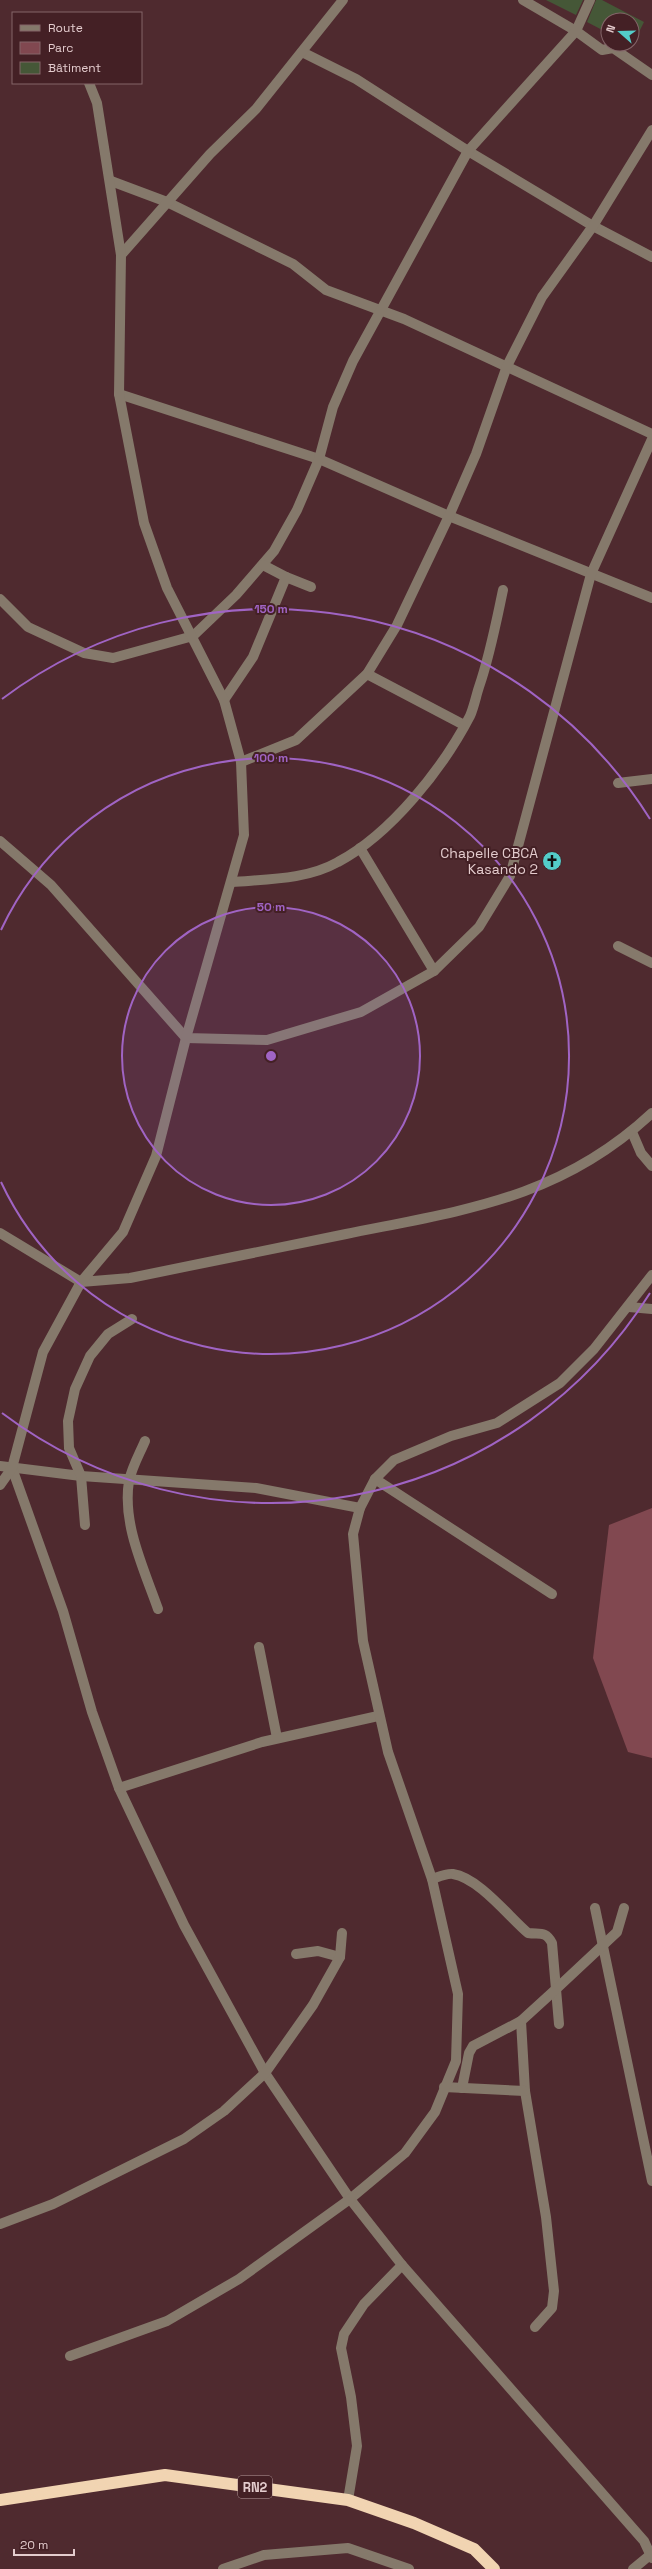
<svg xmlns="http://www.w3.org/2000/svg" width="652" height="2569" viewBox="0 0 652 2569" font-family="'Space Grotesk',sans-serif">
<rect width="100%" height="100%" fill="#4f2a2f"/>
<polygon fill="#814850" points="652,1508 652,1758 628,1752 593,1658 609,1525"/>
<g fill="#455737">
<polygon points="546,0 583,0 576,15"/>
<polygon points="596,0 602,0 644,22 632,46 629,44 632,44 632,20 608,20 608,33 587,22"/>
</g>
<g fill="none" stroke-linecap="round" stroke-linejoin="round">
<g stroke="#85796b" stroke-width="10">
<polyline points="523,0 576,31 602,50 613,48 652,75"/>
<polyline points="302,52 356,79 468,151 593,226 652,257"/>
<polyline points="111,181 167,202 293,264 326,290 404,319 652,434"/>
<polyline points="121,255 210,154 256,109 343,0"/>
<polyline points="119,394 319,459 449,516 652,598"/>
<polyline points="286,577 311,587"/>
<polyline points="0,599 28,627 84,653 113,658 193,636 236,595 274,551 297,510 319,459 333,407 353,361 468,151 576,31 590,0"/>
<polyline points="367,674 464,725"/>
<polyline points="224,700 253,657 286,577 263,565"/>
<polyline points="241,762 296,740 367,674 397,625 449,516 476,454 507,366 542,297 593,226 652,130"/>
<polyline points="618,783 652,779"/>
<polyline points="0,841 51,885 186,1038 267,1040 361,1012 434,971 479,927 510,876 591,574 652,439"/>
<polyline points="360,848 434,971"/>
<path d="M232 882C267 879 306 880 338 862 391 834 443 768 470 716 474 707 476 696 479 687 490 655 496 623 503 590"/>
<polyline points="618,946 652,963"/>
<polyline points="632,1132 641,1153 652,1166"/>
<path d="M0 1233 81 1282 130 1278C202 1263 274 1249 346 1234 464 1210 560 1199 652 1113"/>
<polyline points="629,1307 652,1309"/>
<path d="M145 1441C140 1453 132 1467 129 1481 122 1524 144 1569 158 1609"/>
<polyline points="0,1466 81,1476 256,1488 360,1508"/>
<polyline points="12,1468 63,1611 92,1712 119,1788 184,1925 265,2073 350,2199 402,2265 644,2541 652,2558"/>
<polyline points="375,1479 552,1594"/>
<polyline points="0,1485 12,1468 43,1352 81,1282 123,1232 156,1156 186,1038 244,835 241,762 224,700 167,588 144,523 119,394 121,255 97,103 89,83"/>
<polyline points="85,1525 81,1476 69,1448 68,1421 75,1389 90,1356 108,1334 132,1319"/>
<polyline points="259,1647 277,1738"/>
<polyline points="119,1788 262,1742 378,1716"/>
<path d="M432 1879C438 1877 447 1873 453 1874 479 1878 509 1917 528 1933 539 1935 545 1930 552 1943L559 2024"/>
<polyline points="595,1908 652,2181"/>
<polyline points="296,1954 318,1951 340,1957"/>
<polyline points="521,2021 525,2091 546,2217 554,2291 552,2308 535,2327"/>
<polyline points="444,2087 525,2091"/>
<polyline points="462,2088 469,2053 473,2046 521,2021 555,1990 617,1932 624,1908"/>
<polyline points="0,2224 53,2204 184,2139 224,2111 265,2073 313,2005 340,1957 342,1933"/>
<polyline points="70,2356 167,2321 239,2279 350,2199 405,2153 435,2112 456,2061 458,1994 432,1879 388,1752 363,1641 353,1534 360,1508 375,1479 394,1460 451,1436 497,1423 560,1383 594,1349 652,1275"/>
<polyline points="348,2500 357,2446 351,2397 341,2348 344,2334 364,2304 402,2265"/>
<polyline points="223,2569 264,2555 348,2548 409,2569"/>
<polyline points="633,2569 650,2555"/>
</g>
<polyline stroke="#f1d4b2" stroke-width="12" points="0,2500 165,2475 348,2500 414,2523 474,2549 494,2569"/>
</g>
<circle cx="271" cy="1056" r="149" fill="#a064c4" fill-opacity=".12"/>
<g fill="none" stroke="#a064c4" stroke-width="2">
<circle cx="271" cy="1056" r="149"/>
<path d="M1 930A298 298 0 1 1 1 1182"/>
<path d="M650 1293A447 447 0 0 1 2 1413M2 699A447 447 0 0 1 650 819"/>
</g>
<defs>
<symbol id="church-disc" viewBox="-11 -11 22 22"><circle r="9.5" fill="#53cdc9" stroke="#442025"/><path d="M-1.2-6h2.4v3.5h3.3v2.4h-3.3V6h-2.4V-.1h-3.3v-2.4h3.3Z" fill="#111"/></symbol>
</defs>
<g fill-rule="evenodd">
<use href="#church-disc" x="541" y="850" width="22" height="22"/>
</g>
<g text-anchor="middle" dominant-baseline="central" stroke-width="4" stroke-linejoin="round" paint-order="stroke">
<rect fill="#442025" stroke="#b4989b" stroke-width="1" x="238" y="2476" width="34" height="22" rx="3"/>
<g font-size="13" font-weight="bold" fill="#e4ccce">
<text x="255" y="2487">RN2</text>
</g>
<g font-size="14" fill="#e4ccce" stroke="#442025" text-anchor="end">
<text x="538" y="853">Chapelle CBCA<tspan x="538" dy="16">Kasando 2</tspan></text>
</g>
</g>
<circle cx="271" cy="1056" r="6" fill="#a064c4" stroke="#442025" stroke-width="2"/>
<g font-size="12" text-anchor="middle" font-weight="bold" fill="#a064c4" stroke="#442025" stroke-width="4" stroke-linejoin="round" paint-order="stroke">
<text x="271" y="613">150 m</text>
<text x="271" y="762">100 m</text>
<text x="271" y="911">50 m</text>
</g>
<rect x="12" y="12" width="130" height="72" fill="#442025" stroke="#846569"/>
<rect x="20" y="25" width="20" height="6" fill="#85796b" stroke="#846569"/>
<text x="48" y="32" font-size="12" fill="#e4ccce">Route</text>
<rect x="20" y="42" width="20" height="12" fill="#814850" stroke="#846569"/>
<text x="48" y="52" font-size="12" fill="#e4ccce">Parc</text>
<rect x="20" y="62" width="20" height="12" fill="#455737" stroke="#846569"/>
<text x="48" y="72" font-size="12" fill="#e4ccce">Bâtiment</text>
<g transform="translate(620 32) rotate(290)"><circle r="19" fill="#442025" stroke="#846569"/>
<path d="M0-3L7 15L0 10L-7 15Z" fill="#53cdc9"/>
<text y="-6" font-size="11" font-weight="bold" text-anchor="middle" fill="#e4ccce">N</text>
</g>
<path d="M14 2549v6h60v-6" fill="none" stroke="#e4ccce" stroke-width="2"/>
<text x="20" y="2549" font-size="12" fill="#e4ccce" stroke="#442025" stroke-width="3" paint-order="stroke">20 m</text>
</svg>
